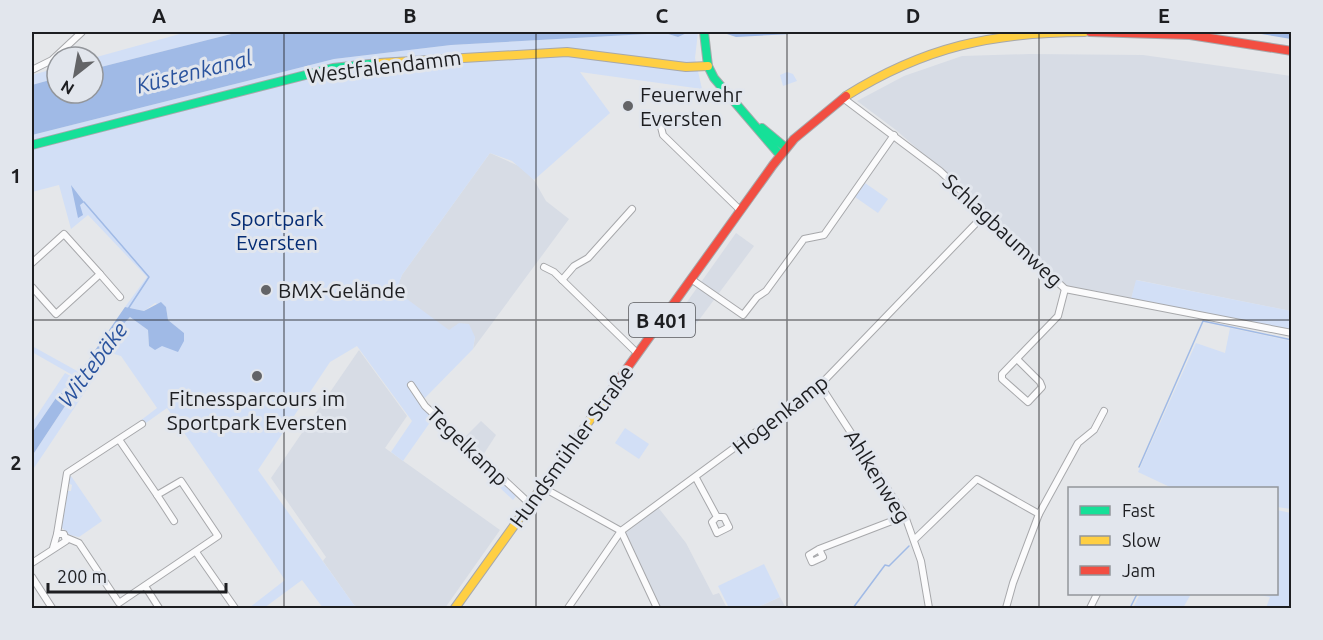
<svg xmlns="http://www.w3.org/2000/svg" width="1323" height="640" viewBox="0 0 1323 640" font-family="Ubuntu,sans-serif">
<rect width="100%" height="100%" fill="#e5e7ea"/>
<g fill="#d7dce5">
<polygon points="1030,54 1143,55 1291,76 1291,311 1137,280 1131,299 1067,286 997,219 896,130 857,101 904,76 962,56"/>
<polygon points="490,153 521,167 534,180 546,201 569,219 473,349 475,337 449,331 395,291 402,275"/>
<polygon points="736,233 754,246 693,328 677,316"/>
<polygon points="359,350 407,416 385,448 500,530 445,608 360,608 354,605 323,561 326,557 271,478"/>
<polygon points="481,421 496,435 483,455 465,437"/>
<polygon points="657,506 686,543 713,595 719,593 727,608 657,608 621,531"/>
<polygon points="780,597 786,608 756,608"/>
</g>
<g fill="#d2dff6">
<polygon points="187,32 239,32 93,69 93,58"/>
<polygon points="689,32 698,32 695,58 702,89 580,72 610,113 534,180 512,161 490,153 402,275 396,291 449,330 459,323 469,324 475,337 473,349 420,403 438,422 435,424 431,421 403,461 391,452 412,421 357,346 330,362 258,470 354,605 360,608 323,608 302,580 264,608 249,608 285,580 167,408 143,425 140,421 157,408 121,356 111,353 32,471 32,456 110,338 130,317 148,330 149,346 184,333 168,320 166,307 155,303 144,311 125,307 147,277 88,215 71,229 59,185 32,192 32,135 334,59 451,45 665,33 678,37"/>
<polygon points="57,68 57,78 32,85 32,75"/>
<polygon points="787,72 793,74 797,81 783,86 780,75"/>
<polygon points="865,183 888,199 878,213 855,197"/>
<polygon points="1136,280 1291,311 1291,331 1131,299"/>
<polygon points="1230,328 1291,341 1291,509 1277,507 1276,488 1172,488 1138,472 1196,343 1225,353"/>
<polygon points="32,346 79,372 76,377 32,352"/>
<polygon points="65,373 76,379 56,398 32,433 32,423"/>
<polygon points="439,423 516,496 513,500 438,430"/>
<polygon points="625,428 649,444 639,459 615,443"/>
<polygon points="71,476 102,521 79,537 70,535 60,526 66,491 71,491 72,485 68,483 67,479"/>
<polygon points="1277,510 1291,513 1291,608 1266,608 1270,597 1254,594 1276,594"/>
<polygon points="764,564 780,597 756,608 729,608 718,586"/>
<polygon points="1140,594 1191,594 1183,608 1133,608"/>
</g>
<g fill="#a0bae6">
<polygon points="239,32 689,32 678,37 665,33 451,45 334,59 32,135 32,85 57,78 57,93 93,93 93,69"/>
<polygon points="721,32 829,32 736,37"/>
<polygon points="1249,32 1291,32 1291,39"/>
<polygon points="71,185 84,202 80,205 83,215 78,218"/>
<polygon points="161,302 166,307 168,320 184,333 184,341 178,352 162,346 155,350 149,346 148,330 130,317 110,338 32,456 32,433 56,398 71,385 125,307 144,311"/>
</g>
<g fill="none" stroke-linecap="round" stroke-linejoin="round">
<g stroke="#a0bae6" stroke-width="1.5">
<polyline points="84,202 149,277 128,309"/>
<polyline points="1139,467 1203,321 1292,340"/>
<polyline points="853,608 885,565 889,566 909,546"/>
<polyline points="1130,608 1137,594"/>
</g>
<defs>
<g id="street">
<polyline points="32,70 52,60 82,32"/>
<polyline points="843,98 940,171 1065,289 1292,333"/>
<polyline points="661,127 663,135 740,210"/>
<polyline points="32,263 64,234 100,274 56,314 32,287"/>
<polyline points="544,267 554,272 637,353"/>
<polyline points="100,274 120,297"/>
<polyline points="691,279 743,315 757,297 766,291 804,239 824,235 894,135"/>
<polyline points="562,280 574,266 588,258 632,209"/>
<polyline points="1017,359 1040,382 1042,387 1028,402 1002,379 1002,374 1058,316 1065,289"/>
<polyline points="411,385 425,406 530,504"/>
<polyline points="820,385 905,516 921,561 929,608"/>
<polyline points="120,441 157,495"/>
<polyline points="696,478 717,517 712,522 717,533 729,527 724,517 717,517"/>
<polyline points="542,487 621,531 820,385 986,213"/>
<polyline points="621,531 657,608"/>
<polyline points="57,534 67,473 142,424"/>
<polyline points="67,538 79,543 119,603 218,536 181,481 157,495 174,521"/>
<polyline points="914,540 977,479 1039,514"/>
<polyline points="819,549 809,555 812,562 823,557 819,549 905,516"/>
<polyline points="196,552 235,608"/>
<polyline points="32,563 66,541 64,534 57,534 53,548"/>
<polyline points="32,577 52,608"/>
<polyline points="145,586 159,608"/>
<polyline points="568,608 621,531"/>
<polyline points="1006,608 1013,583 1039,514 1078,443 1094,430 1104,411"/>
<polyline points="1090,608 1097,594"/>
</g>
<g id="fast">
<polyline points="704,32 708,66 714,78 780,155"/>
<polyline points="762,128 786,148"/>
<polyline points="32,145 333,68 379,63"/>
</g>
<g id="slow">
<polyline points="379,63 567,52 686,67 708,66"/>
<path d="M846 96C924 47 993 32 1085 32"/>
<polyline points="455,608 605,399"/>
</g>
<g id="jam">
<polyline points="1090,32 1190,35 1292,51"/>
<polyline points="605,399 773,165 794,139 846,96"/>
</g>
</defs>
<use href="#street" stroke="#a7a8ab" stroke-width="8"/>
<use href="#fast" stroke="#a7a8ab" stroke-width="10"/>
<use href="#slow" stroke="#a7a8ab" stroke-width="10"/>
<use href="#jam" stroke="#a7a8ab" stroke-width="10"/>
<use href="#street" stroke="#fbfbfc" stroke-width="6"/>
<use href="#fast" stroke="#16e098" stroke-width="8"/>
<use href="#slow" stroke="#ffcf43" stroke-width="8"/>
<use href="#jam" stroke="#f24e42" stroke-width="8"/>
</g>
<path fill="none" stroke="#1d1e21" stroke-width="1.5" stroke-opacity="0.55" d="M284 32V608M536 32V608M787 32V608M1039 32V608M32 320H1292"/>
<g fill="#636467" stroke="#e2e6ed" stroke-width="2">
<circle cx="628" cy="106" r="6"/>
<circle cx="266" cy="290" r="6"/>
<circle cx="257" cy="376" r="6"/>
</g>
<g text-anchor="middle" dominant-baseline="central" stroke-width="6" stroke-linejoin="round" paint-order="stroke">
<rect fill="#e2e6ed" stroke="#585a5e" stroke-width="1.5" x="629" y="303" width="66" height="34" rx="4.5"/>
<g font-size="20" font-weight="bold" fill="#1d1e21">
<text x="662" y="320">B 401</text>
</g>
<g font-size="21" fill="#1d1e21" stroke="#e2e6ed">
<text transform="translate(384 66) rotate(-7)">Westfalendamm</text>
<text transform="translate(1003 230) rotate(43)">Schlagbaumweg</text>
<text transform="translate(780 414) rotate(-38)">Hogenkamp</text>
<text transform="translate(468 446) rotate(44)">Tegelkamp</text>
<text transform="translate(571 446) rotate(-54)">Hundsmühler Straße</text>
<text transform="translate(878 476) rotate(58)">Ahlkenweg</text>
</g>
<g font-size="21" fill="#1d1e21" stroke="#e2e6ed" text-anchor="start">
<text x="640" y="94">Feuerwehr<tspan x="640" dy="24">Eversten</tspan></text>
<text x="278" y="290">BMX-Gelände</text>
<text x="257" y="398" text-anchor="middle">Fitnessparcours im<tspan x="257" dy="24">Sportpark Eversten</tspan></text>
</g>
<g font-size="21" fill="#052c74" stroke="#e2e6ed">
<text x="277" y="218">Sportpark<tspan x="277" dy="24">Eversten</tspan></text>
</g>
<g font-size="22" font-style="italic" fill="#2a539e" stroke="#e2e6ed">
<text transform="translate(194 71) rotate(-14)">Küstenkanal</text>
<text transform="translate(92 364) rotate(-53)">Wittebäke</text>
</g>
</g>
<rect width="1323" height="640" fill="none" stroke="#e2e6ed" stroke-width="66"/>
<rect x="1068" y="487" width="210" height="108" fill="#e2e6ed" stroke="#93969b" stroke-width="1.5"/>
<rect x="1080" y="506" width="30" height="9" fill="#16e098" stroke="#93969b" stroke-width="1.5"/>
<text x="1122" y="517" font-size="18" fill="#1d1e21">Fast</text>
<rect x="1080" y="536" width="30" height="9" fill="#ffcf43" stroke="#93969b" stroke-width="1.5"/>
<text x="1122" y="547" font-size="18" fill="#1d1e21">Slow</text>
<rect x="1080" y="566" width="30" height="9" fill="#f24e42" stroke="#93969b" stroke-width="1.5"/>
<text x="1122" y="577" font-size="18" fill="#1d1e21">Jam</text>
<g transform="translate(75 75) rotate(211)"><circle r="28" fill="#e2e6ed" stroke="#93969b" stroke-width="1.5"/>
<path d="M0-4.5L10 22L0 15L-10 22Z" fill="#636467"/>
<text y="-9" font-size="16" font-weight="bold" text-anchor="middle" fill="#1d1e21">N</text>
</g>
<path d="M48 583v9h178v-9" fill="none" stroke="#1d1e21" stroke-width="3"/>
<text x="57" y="583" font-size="18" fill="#1d1e21" stroke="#e2e6ed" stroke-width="4.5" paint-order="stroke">200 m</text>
<rect x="33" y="33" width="1257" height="574" fill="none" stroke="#1d1e21" stroke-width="2"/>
<g font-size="20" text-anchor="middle" font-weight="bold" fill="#1d1e21">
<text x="159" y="23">A</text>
<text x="410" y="23">B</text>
<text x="662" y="23">C</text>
<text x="913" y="23">D</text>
<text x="1164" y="23">E</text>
<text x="16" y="183">1</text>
<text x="16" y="470">2</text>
</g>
</svg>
